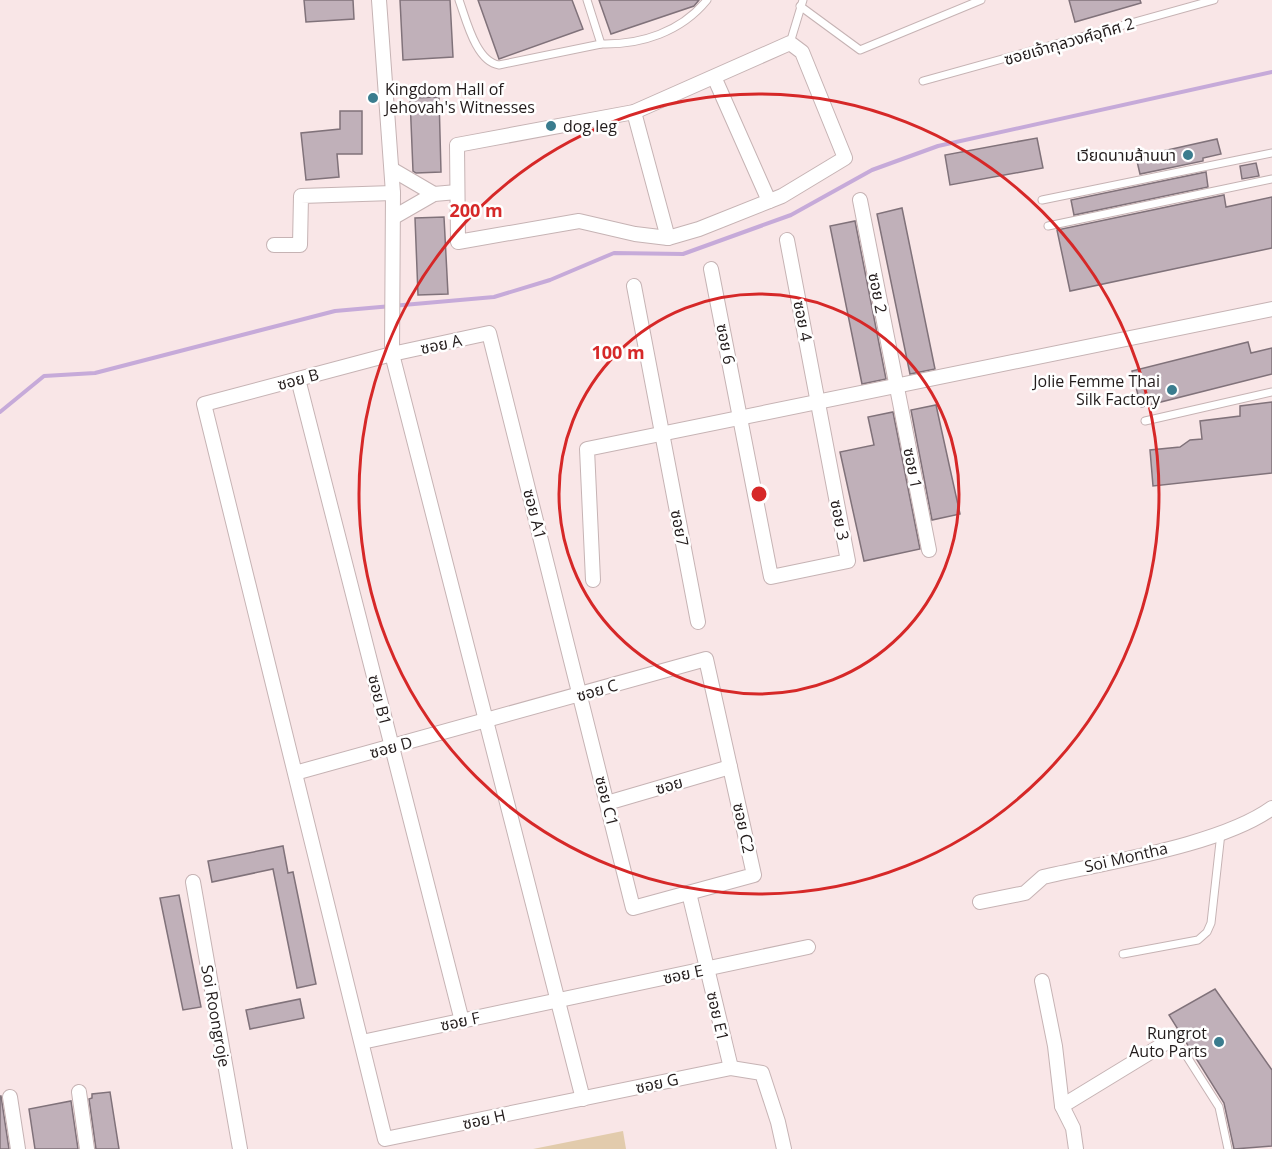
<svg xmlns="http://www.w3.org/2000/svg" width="1272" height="1149" viewBox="0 0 1272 1149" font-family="'Open Sans','Noto Sans Thai',sans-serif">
<rect width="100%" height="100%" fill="#f9e6e7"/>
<polygon fill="#e2cbac" points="623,1131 626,1149 533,1149"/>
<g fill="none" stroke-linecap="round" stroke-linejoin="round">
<polyline stroke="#c6aad9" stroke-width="4" points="0,412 44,376 95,373 335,311 494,297 550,280 614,253 683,254 791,215 872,170 938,146 1272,72"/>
</g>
<g fill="#c0b0b9" stroke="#80727a" stroke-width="1.5">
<polygon points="304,0 353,0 354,19 306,22"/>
<polygon points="400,0 450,0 453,57 403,60"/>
<polygon points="478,0 572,0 583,29 499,59"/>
<polygon points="599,0 699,0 694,6 611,34"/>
<polygon points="1069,0 1140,0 1141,3 1075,22"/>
<polygon points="439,97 441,172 416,173 413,171 410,98"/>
<polygon points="340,111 362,111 362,154 337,154 339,177 306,180 301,133 340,129"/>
<polygon points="1037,138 1043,168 950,185 945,155"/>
<polygon points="1217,139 1221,154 1203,158 1203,161 1140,174 1136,157"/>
<polygon points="1256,163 1259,176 1242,179 1240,166"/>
<polygon points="1206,172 1208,187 1074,215 1071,200"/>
<polygon points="1224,195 1226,207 1272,197 1272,248 1070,291 1057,230"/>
<polygon points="902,208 935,369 910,374 877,214"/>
<polygon points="444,217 448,294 418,295 415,218"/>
<polygon points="855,221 886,379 862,384 830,226"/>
<polygon points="1248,342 1251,353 1272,348 1272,374 1141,407 1132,371"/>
<polygon points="1272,402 1272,473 1153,486 1150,450 1180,447 1190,440 1202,439 1200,421 1240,416 1240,406"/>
<polygon points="936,405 960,514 932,520 911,410"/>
<polygon points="893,412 920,549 864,561 840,452 874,445 868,417"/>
<polygon points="283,846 288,873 293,872 316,984 297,988 273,869 212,882 208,861"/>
<polygon points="179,895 201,1007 183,1010 160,898"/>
<polygon points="1215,989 1272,1070 1272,1146 1234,1149 1224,1103 1169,1015"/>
<polygon points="300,999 304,1018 250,1029 246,1010"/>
<polygon points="110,1092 119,1149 96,1149 89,1099 92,1098 92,1094"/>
<polygon points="0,1096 1,1096 9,1149 0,1149"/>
<polygon points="71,1101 78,1149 35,1149 29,1109"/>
</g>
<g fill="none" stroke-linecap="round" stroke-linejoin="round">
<defs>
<g id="service">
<path d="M459 0C466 19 476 62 499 65L601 44C641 45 681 32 707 0"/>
<polyline points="587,0 601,44"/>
<polyline points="800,6 860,50 981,0"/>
<polyline points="790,43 803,0"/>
<polyline points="923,81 1214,0"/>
<polyline points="1042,200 1272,153"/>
<polyline points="1048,226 1272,179"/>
<polyline points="1145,421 1272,392"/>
<polyline points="1123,954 1198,940 1207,932 1211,923 1221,833"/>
<polyline points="1167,1042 1177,1041 1219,1107 1228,1149"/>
</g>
<g id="minor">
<polyline points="379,0 393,193 392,354 583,1099"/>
<polygon points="790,43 802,52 845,158 782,196 699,229 668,238 635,234 579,221 458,242 457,145 634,112"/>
<polyline points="715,79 769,201"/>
<polyline points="634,112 668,238"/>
<polyline points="393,170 434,194"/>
<polyline points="860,200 929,550"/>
<polyline points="394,217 434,194 457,192"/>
<polyline points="274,245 300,245 301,196 393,193"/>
<polyline points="711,269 771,577 848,561 787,240"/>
<polyline points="634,286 698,622"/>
<polyline points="298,379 462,1021"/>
<polyline points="593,580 587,449 1272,309"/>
<polyline points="295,773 706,659 754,875 633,908 489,333 392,354 204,404 385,1139 731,1068 762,1073 778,1122 784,1149"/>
<polyline points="607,803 730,767"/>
<polyline points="193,882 240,1149"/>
<polyline points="689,893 731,1068"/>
<path d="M980 902 1025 893 1043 877C1107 862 1221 845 1272 808"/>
<polyline points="1042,981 1055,1046 1062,1106 1073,1128 1076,1149"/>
<polyline points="362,1042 808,947"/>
<polyline points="79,1092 87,1149"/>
<polyline points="10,1097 18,1149"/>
<polyline points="1062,1106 1167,1042"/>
</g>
</defs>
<use href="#service" stroke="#c6b3b4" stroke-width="9"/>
<use href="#minor" stroke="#c6b3b4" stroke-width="16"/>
<use href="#service" stroke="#fff" stroke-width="7"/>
<use href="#minor" stroke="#fff" stroke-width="14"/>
</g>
<g fill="none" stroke="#d62828" stroke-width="3">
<circle cx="759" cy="494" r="200"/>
<circle cx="759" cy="494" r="400"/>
</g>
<g fill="#3a7c8e" stroke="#fff" stroke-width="2">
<circle cx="373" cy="98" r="6"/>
<circle cx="551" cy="126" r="6"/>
<circle cx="1188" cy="155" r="6"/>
<circle cx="1172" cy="390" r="6"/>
<circle cx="1219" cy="1042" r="6"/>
</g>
<g text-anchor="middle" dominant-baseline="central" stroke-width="5" stroke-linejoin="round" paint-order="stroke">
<g font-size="16" fill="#231c1c" stroke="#fff">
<text transform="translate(1069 41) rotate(-16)">ซอยเจ้ากุลวงศ์อุทิศ 2</text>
<text transform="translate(878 293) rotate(79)">ซอย 2</text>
<text transform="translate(803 321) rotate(79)">ซอย 4</text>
<text transform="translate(441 344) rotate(-12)">ซอย A</text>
<text transform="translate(726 344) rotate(79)">ซอย 6</text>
<text transform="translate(298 379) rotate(-15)">ซอย B</text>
<text transform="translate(913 468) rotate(79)">ซอย 1</text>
<text transform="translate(535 514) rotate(76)">ซอย A1</text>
<text transform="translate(840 520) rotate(79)">ซอย 3</text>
<text transform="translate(680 528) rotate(79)">ซอย7</text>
<text transform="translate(597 690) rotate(-16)">ซอย C</text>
<text transform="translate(380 700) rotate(76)">ซอย B1</text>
<text transform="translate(391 747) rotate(-15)">ซอย D</text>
<text transform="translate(669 785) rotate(-16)">ซอย</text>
<text transform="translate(607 801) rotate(76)">ซอย C1</text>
<text transform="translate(744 828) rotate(78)">ซอย C2</text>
<text transform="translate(1126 857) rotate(-13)">Soi Montha</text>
<text transform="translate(683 974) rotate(-12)">ซอย E</text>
<text transform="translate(216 1016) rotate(80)">Soi Roongroje</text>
<text transform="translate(718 1016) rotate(77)">ซอย E1</text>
<text transform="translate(460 1021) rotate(-12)">ซอย F</text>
<text transform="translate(657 1083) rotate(-12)">ซอย G</text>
<text transform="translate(484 1119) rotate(-12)">ซอย H</text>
</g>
<g font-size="16" fill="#231c1c" stroke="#fff" text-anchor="end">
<text x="385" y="89" text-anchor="start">Kingdom Hall of<tspan x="385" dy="18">Jehovah's Witnesses</tspan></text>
<text x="563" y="126" text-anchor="start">dog leg</text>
<text x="1176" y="155">เวียดนามล้านนา</text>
<text x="1160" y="381">Jolie Femme Thai<tspan x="1160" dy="18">Silk Factory</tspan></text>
<text x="1207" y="1033">Rungrot<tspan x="1207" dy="18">Auto Parts</tspan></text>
</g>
</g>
<circle cx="759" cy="494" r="9" fill="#d62828" stroke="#fff" stroke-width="3"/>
<g font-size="18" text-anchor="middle" font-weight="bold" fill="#d62828" stroke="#fff" stroke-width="5" stroke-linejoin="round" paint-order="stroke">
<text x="476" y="217">200 m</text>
<text x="618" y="359">100 m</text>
</g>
</svg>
